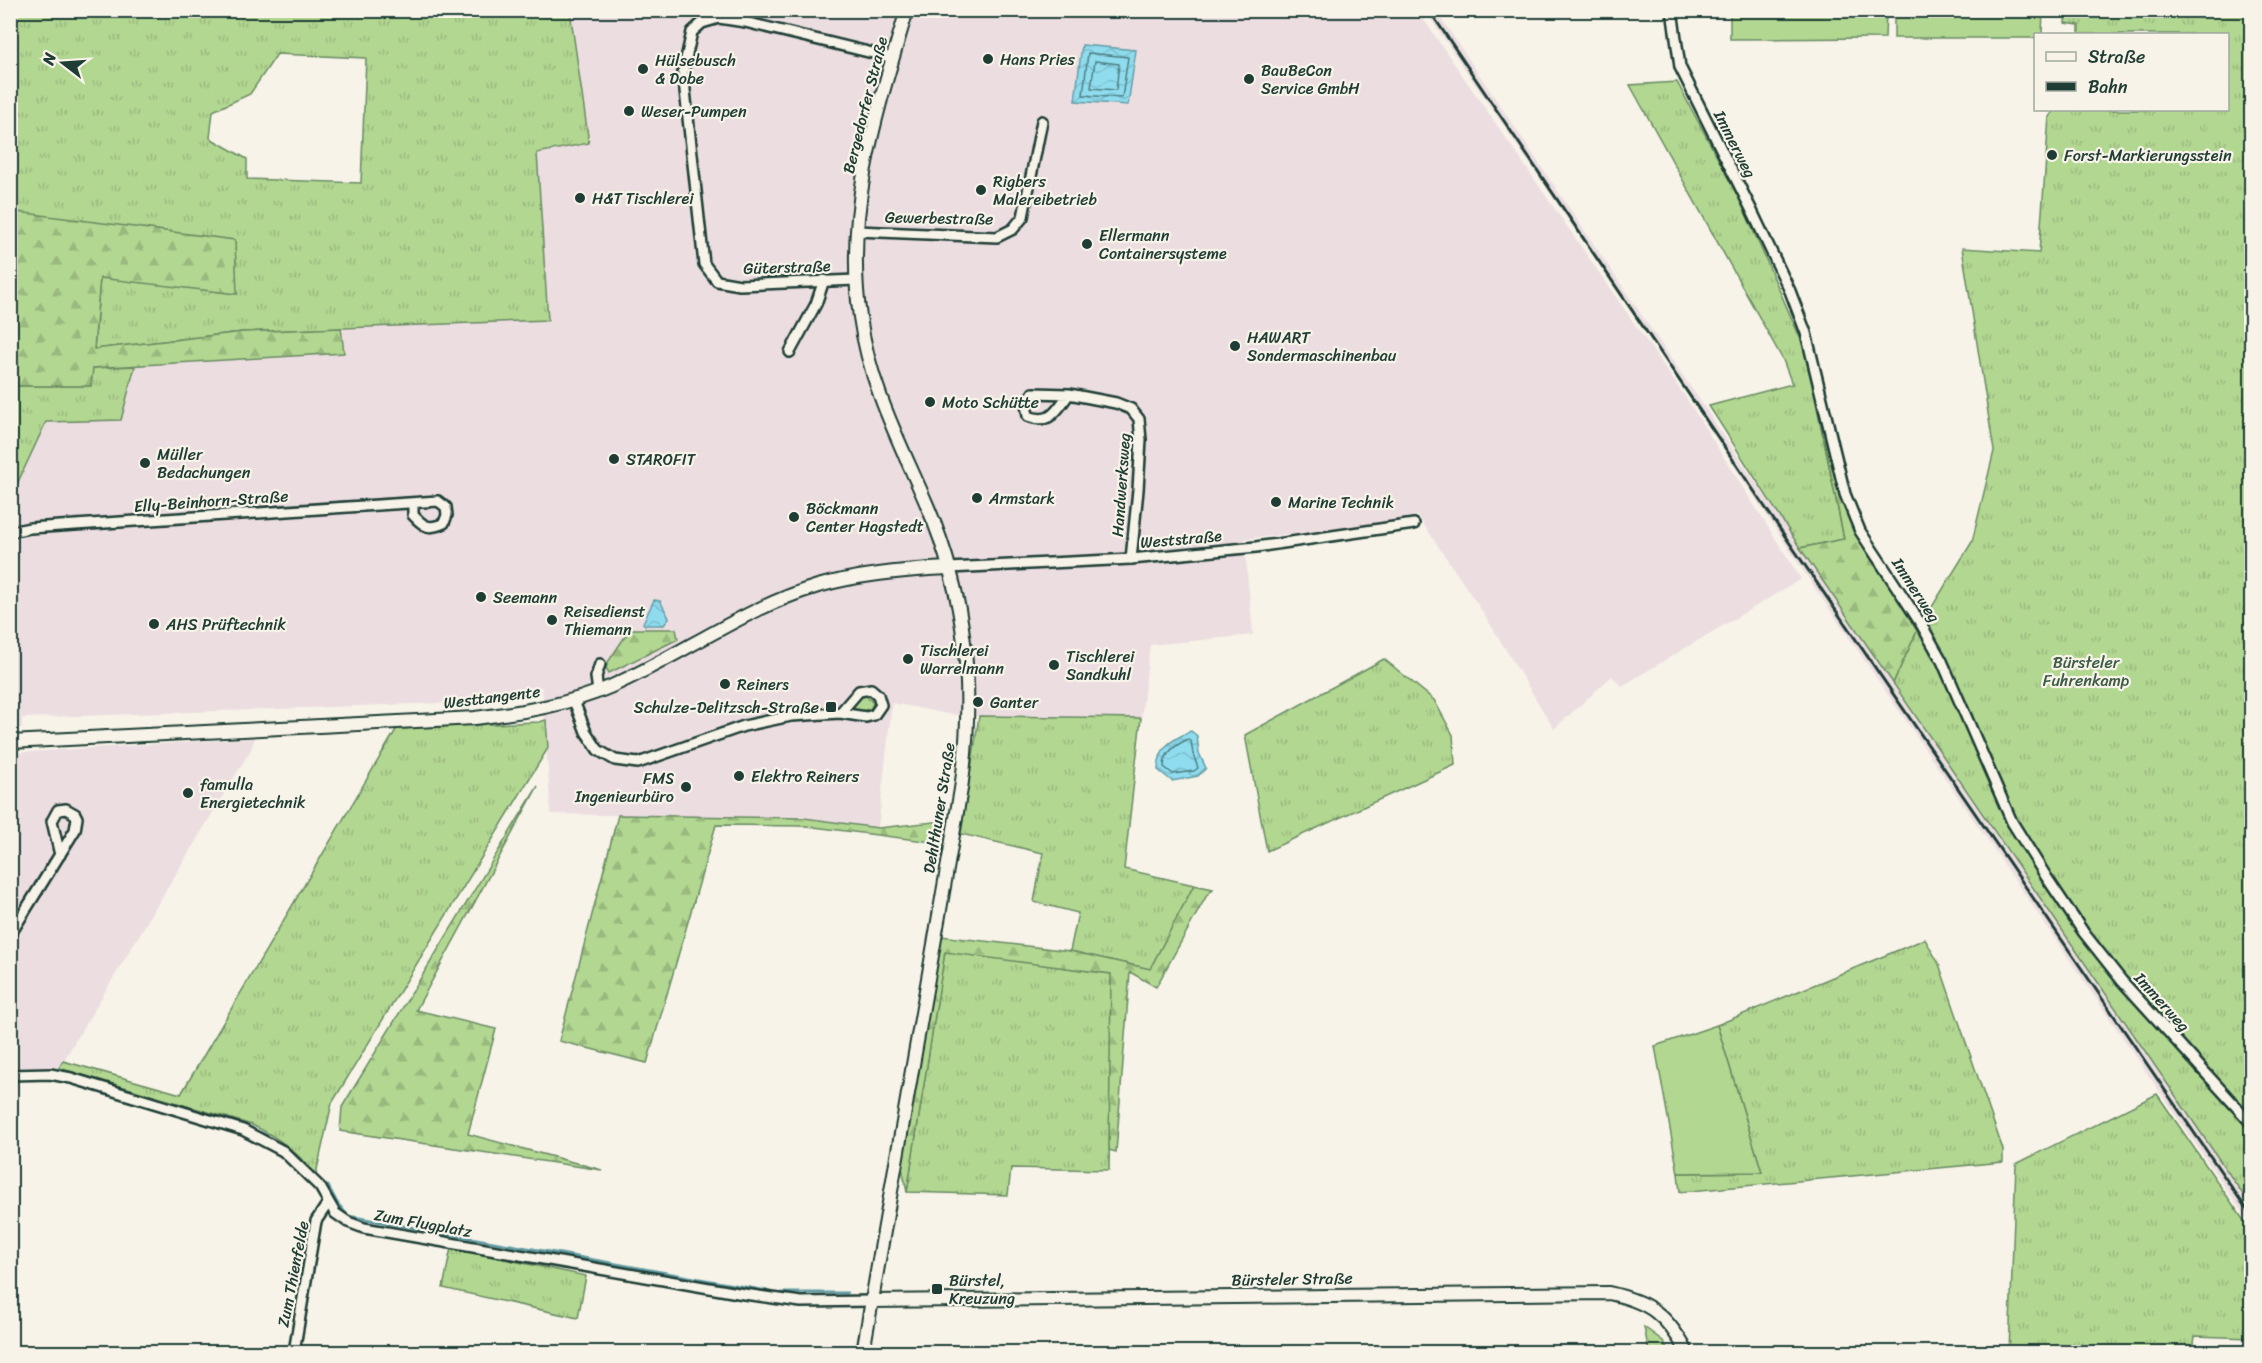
<svg xmlns="http://www.w3.org/2000/svg" width="2262" height="1363" viewBox="0 0 2262 1363" font-family="Sriracha,sans-serif">
<defs>
<pattern id="grass-tufts" width="24" height="20" patternUnits="userSpaceOnUse" patternTransform="scale(1.5)"><rect width="24" height="20" fill="#b2d791"/><path d="M3 7l-1-3M5 7V3M7 7l1-3M15 17l-1-3M17 17v-4M19 17l1-3" fill="none" stroke="#99b97e"/></pattern>
<pattern id="forest-firs" width="22" height="20" patternUnits="userSpaceOnUse" patternTransform="scale(1.5)"><rect width="22" height="20" fill="#b2d791"/><path d="M5 1l3.5 6h-7zM16 11l3.5 6h-7z" fill="#99b97e"/></pattern>
<pattern id="water-waves" width="16" height="10" patternUnits="userSpaceOnUse" patternTransform="scale(1.5)"><rect width="16" height="10" fill="#8fdcef"/><path d="M0 5q4-4 8 0t8 0" fill="none" stroke="#7bbece"/></pattern>
</defs>
<rect width="100%" height="100%" fill="#f7f3e8"/>
<filter id="ink" filterUnits="userSpaceOnUse"><feTurbulence type="fractalNoise" baseFrequency=".0167" numOctaves="2"/><feDisplacementMap in="SourceGraphic" scale="12" xChannelSelector="R" yChannelSelector="G"/><feConvolveMatrix kernelMatrix="1 2 1 2 8 2 1 2 1" color-interpolation-filters="sRGB"/></filter>
<g filter="url(#ink)">
<g fill="#ecdde1">
<polygon points="1417,10 1688,401 1801,579 1622,686 1612,676 1554,729 1486,617 1418,516 1372,525 1244,539 1253,635 1150,645 1141,718 979,716 948,714 892,703 878,828 804,818 551,814 542,687 442,703 22,718 22,728 11,727 10,497 46,422 121,420 135,366 343,353 341,328 548,320 537,152 589,143 570,11"/>
<polygon points="1425,11 1436,11 1679,370 2251,1206 2251,1225 1806,575 1674,374"/>
<polygon points="255,738 250,751 59,1068 11,1068 11,753"/>
</g>
<g fill="url(#grass-tufts)" stroke="#688a62" stroke-width="1.5" fill-rule="evenodd">
<path d="M11 11H570L589 143 537 153 548 320 243 332 94 349 100 277 236 294 235 240 11 254ZM277 54 366 58 361 183 247 179V159L210 138 213 111 250 94Z"/>
<polygon points="2066,11 2251,11 2251,1206 1893,683 1917,631 1972,542 1994,451 1962,248 2039,253 2049,117 2054,110 2228,110 2228,34 2079,34 2079,25 2065,23"/>
<polygon points="1677,82 1739,198 1805,349 1844,539 1800,548 1709,406 1792,384 1783,360 1630,85"/>
<polygon points="11,349 15,349 17,386 91,386 92,368 135,366 121,420 46,422 11,497"/>
<polygon points="1384,659 1434,700 1453,735 1455,765 1267,851 1245,735"/>
<polygon points="863,695 866,695 873,703 871,708 863,711 852,709 852,705"/>
<polygon points="979,716 1141,718 1124,869 1194,885 1150,969 1070,951 1078,913 1034,902 1043,853 961,834"/>
<path d="M546 720 548 748 332 1103 316 1174C295 1151 280 1138 252 1125L59 1068 63 1061 181 1094 397 728 539 722Z"/>
<polygon points="1925,939 1939,964 2003,1150 2003,1162 1680,1192 1678,1173 1762,1172 1717,1025"/>
<polygon points="945,951 1112,974 1109,1170 1011,1168 1008,1195 907,1192"/>
<polygon points="2157,1094 2251,1231 2251,1338 2195,1336 2193,1352 2009,1352 2016,1164"/>
<polygon points="451,1248 586,1276 578,1318 443,1288"/>
<polygon points="1644,1327 1663,1341 1669,1352 1649,1352"/>
</g>
<g fill="url(#forest-firs)" stroke="#688a62" stroke-width="1.5">
<polygon points="17,212 235,240 237,294 100,278 94,349 243,332 341,328 344,353 93,368 91,386 17,386 15,349 10,349 11,254"/>
<polygon points="1814,379 1855,530 1917,631 1893,683 1800,548 1844,539 1812,380"/>
<polygon points="630,629 676,629 678,639 609,673 606,668 608,662"/>
<polygon points="538,786 416,1010 496,1029 468,1134 602,1170 340,1131 342,1107"/>
<polygon points="618,815 804,818 878,828 943,821 940,843 806,826 716,825 647,1063 559,1041"/>
<polygon points="1194,885 1213,889 1207,895 1156,987 1130,972 1116,1152 1109,1150 1111,974 945,952 907,1192 901,1163 941,936 1070,951 1150,969"/>
</g>
<g fill="#b2d791" stroke="#688a62" stroke-width="1.5">
<polygon points="1730,11 1886,11 1885,38 1730,39"/>
<polygon points="1894,11 2043,11 2042,34 2036,34 2035,38 1894,38"/>
<polygon points="1717,1025 1762,1172 1678,1173 1655,1046"/>
</g>
<g fill="url(#water-waves)" stroke="#629ca4" stroke-width="1.5">
<polygon points="1082,45 1136,50 1128,105 1075,101"/>
<polygon points="654,600 660,601 669,618 664,625 645,625 643,623"/>
<path d="M1191 731 1197 736 1199 753 1206 768 1198 776 1172 781 1158 770C1159 746 1170 741 1191 731Z"/>
</g>
<g fill="none" stroke-linecap="round" stroke-linejoin="round">
<g stroke="#4c7d7f" stroke-width="1.5">
<polygon points="1088,53 1128,57 1122,98 1083,95"/>
<polygon points="1095,61 1119,64 1116,90 1091,88"/>
<path d="M1188 739 1191 741 1193 754 1198 768 1194 771 1173 774 1164 767C1164 752 1176 745 1188 739Z"/>
</g>
<g stroke="#629ca4" stroke-width="3">
<polyline points="248,1128 264,1134 285,1148"/>
<polyline points="328,1186 337,1203 348,1216 767,1291"/>
<polyline points="782,1293 847,1293"/>
</g>
<defs>
<g id="minor">
<polyline points="1672,10 1680,67 1752,211 1790,291 1806,333 1845,494 1860,531 1921,624 1942,661 2012,822 2047,878 2084,933 2122,981 2252,1124"/>
<polyline points="857,231 997,237 1013,229 1023,217 1042,121"/>
<polyline points="856,280 740,285 717,281 704,264 683,72 692,32 702,23 719,18 745,22 893,58"/>
<polyline points="790,352 816,304 824,280"/>
<path d="M1069 394C1056 411 1051 425 1028 416L1026 404 1033 393 1069 394 1116 403 1131 409 1139 419 1141 440 1138 490 1131 559"/>
<path d="M10 532 30 528 438 501 446 507 447 515 444 523C429 530 424 527 413 515V503"/>
<polyline points="949,568 1131,559 1256,547 1414,524"/>
<polyline points="598,691 596,677 600,664"/>
<polyline points="574,701 586,732 598,750 615,760 638,763 744,726 791,716 840,713 866,717 874,715 881,705 878,695 871,689 859,691 840,713"/>
<polyline points="10,935 75,830 77,818 75,814 66,809 58,810 52,821 60,855"/>
<polyline points="10,1075 50,1074 71,1078 243,1130 283,1151 320,1187 335,1213 348,1222 364,1228 744,1294 801,1302 872,1301"/>
<polyline points="294,1352 316,1221 328,1203"/>
</g>
<g id="tertiary">
<path d="M10 742 475 718C522 712 569 705 612 686 682 655 744 608 818 586 860 574 905 570 949 568"/>
<path d="M872 1301 1609 1293C1650 1302 1667 1315 1687 1352"/>
<path d="M863 1352 961 789C975 689 967 598 927 505 900 443 869 384 860 317 844 211 877 111 907 10"/>
</g>
</defs>
<use href="#minor" stroke="#1f3d34" stroke-width="14"/>
<use href="#tertiary" stroke="#1f3d34" stroke-width="16"/>
<use href="#minor" stroke="#f7f3e8" stroke-width="9"/>
<use href="#tertiary" stroke="#f7f3e8" stroke-width="12"/>
<polyline stroke="#1f3d34" stroke-width="3" points="1429,10 1767,510 2252,1217"/>
</g>
</g>
<g fill="#1f3d34" stroke="#f7f3e8" stroke-width="2">
<circle cx="988" cy="59" r="6"/>
<circle cx="643" cy="69" r="6"/>
<circle cx="1249" cy="79" r="6"/>
<circle cx="629" cy="111" r="6"/>
<circle cx="2052" cy="155" r="6"/>
<circle cx="981" cy="190" r="6"/>
<circle cx="580" cy="198" r="6"/>
<circle cx="1087" cy="244" r="6"/>
<circle cx="1235" cy="346" r="6"/>
<circle cx="930" cy="402" r="6"/>
<circle cx="614" cy="459" r="6"/>
<circle cx="145" cy="463" r="6"/>
<circle cx="977" cy="498" r="6"/>
<circle cx="1276" cy="502" r="6"/>
<circle cx="794" cy="517" r="6"/>
<circle cx="481" cy="597" r="6"/>
<circle cx="552" cy="620" r="6"/>
<circle cx="154" cy="624" r="6"/>
<circle cx="908" cy="659" r="6"/>
<circle cx="1054" cy="665" r="6"/>
<circle cx="725" cy="684" r="6"/>
<circle cx="978" cy="702" r="6"/>
<rect x="825" y="701" width="12" height="12" rx="3"/>
<circle cx="739" cy="776" r="6"/>
<circle cx="686" cy="787" r="6"/>
<circle cx="188" cy="793" r="6"/>
<rect x="931" y="1283" width="12" height="12" rx="3"/>
</g>
<g text-anchor="middle" dominant-baseline="central" stroke-width="4.5" stroke-linejoin="round" paint-order="stroke">
<g font-size="16" fill="#1f3d34" stroke="#f7f3e8" text-anchor="start">
<text x="1000" y="59">Hans Pries</text>
<text x="655" y="60">Hülsebusch<tspan x="655" dy="18">&amp; Dobe</tspan></text>
<text x="1261" y="70">BauBeCon<tspan x="1261" dy="18">Service GmbH</tspan></text>
<text x="641" y="111">Weser-Pumpen</text>
<text x="2064" y="155">Forst-Markierungsstein</text>
<text x="993" y="181">Rigbers<tspan x="993" dy="18">Malereibetrieb</tspan></text>
<text x="592" y="198">H&amp;T Tischlerei</text>
<text x="1099" y="235">Ellermann<tspan x="1099" dy="18">Containersysteme</tspan></text>
<text x="1247" y="337">HAWART<tspan x="1247" dy="18">Sondermaschinenbau</tspan></text>
<text x="942" y="402">Moto Schütte</text>
<text x="157" y="454">Müller<tspan x="157" dy="18">Bedachungen</tspan></text>
<text x="626" y="459">STAROFIT</text>
<text x="989" y="498">Armstark</text>
<text x="1288" y="502">Marine Technik</text>
<text x="806" y="508">Böckmann<tspan x="806" dy="18">Center Hagstedt</tspan></text>
<text x="493" y="597">Seemann</text>
<text x="564" y="611">Reisedienst<tspan x="564" dy="18">Thiemann</tspan></text>
<text x="166" y="624">AHS Prüftechnik</text>
<text x="920" y="650">Tischlerei<tspan x="920" dy="18">Warrelmann</tspan></text>
<text x="1066" y="656">Tischlerei<tspan x="1066" dy="18">Sandkuhl</tspan></text>
<text x="737" y="684">Reiners</text>
<text x="990" y="702">Ganter</text>
<text x="819" y="707" text-anchor="end">Schulze-Delitzsch-Straße</text>
<text x="751" y="776">Elektro Reiners</text>
<text x="674" y="778" text-anchor="end">FMS<tspan x="674" dy="18">Ingenieurbüro</tspan></text>
<text x="200" y="784">famulla<tspan x="200" dy="18">Energietechnik</tspan></text>
<text x="949" y="1280">Bürstel,<tspan x="949" dy="18">Kreuzung</tspan></text>
</g>
<g font-size="16" fill="#1f3d34" stroke="#f7f3e8">
<text transform="translate(865 105) rotate(-76)">Bergedorfer Straße</text>
<text transform="translate(1735 144) rotate(63)">Immerweg</text>
<text transform="translate(939 218) rotate(1)">Gewerbestraße</text>
<text transform="translate(787 267) rotate(-2)">Güterstraße</text>
<text transform="translate(1121 485) rotate(-86)">Handwerksweg</text>
<text transform="translate(211 501) rotate(-4)">Elly-Beinhorn-Straße</text>
<text transform="translate(1181 539) rotate(-5)">Weststraße</text>
<text transform="translate(1916 590) rotate(57)">Immerweg</text>
<text transform="translate(492 697) rotate(-7)">Westtangente</text>
<text transform="translate(939 808) rotate(-81)">Dehlthuner Straße</text>
<text transform="translate(2162 1002) rotate(48)">Immerweg</text>
<text transform="translate(423 1223) rotate(10)">Zum Flugplatz</text>
<text transform="translate(293 1274) rotate(-79)">Zum Thienfelde</text>
<text transform="translate(1292 1279) rotate(-1)">Bürsteler Straße</text>
</g>
<g font-size="16" fill="#3c5c47" stroke="#f7f3e8">
<text x="2086" y="662">Bürsteler<tspan x="2086" dy="18">Fuhrenkamp</tspan></text>
</g>
</g>
<rect width="2262" height="1363" fill="none" stroke="#f7f3e8" stroke-width="36"/>
<rect x="18" y="18" width="2226" height="1327" fill="none" stroke="#1f3d34" stroke-width="2" filter="url(#ink)"/>
<rect x="2034" y="33" width="195" height="78" fill="#f7f3e8" stroke="#a1aaa0" stroke-width="1.5"/>
<rect x="2046" y="52" width="30" height="9" fill="#f7f3e8" stroke="#a1aaa0" stroke-width="1.5"/>
<text x="2088" y="63" font-size="18" fill="#1f3d34">Straße</text>
<rect x="2046" y="82" width="30" height="9" fill="#1f3d34" stroke="#a1aaa0" stroke-width="1.5"/>
<text x="2088" y="93" font-size="18" fill="#1f3d34">Bahn</text>
<g transform="translate(63 63) rotate(287)" stroke="#f7f3e8" stroke-width="4.5" paint-order="stroke">
<path d="M0-4.5L10 22L0 15L-10 22Z" fill="#1f3d34"/>
<text y="-9" font-size="16" font-weight="bold" text-anchor="middle" fill="#1f3d34">N</text>
</g>
</svg>
